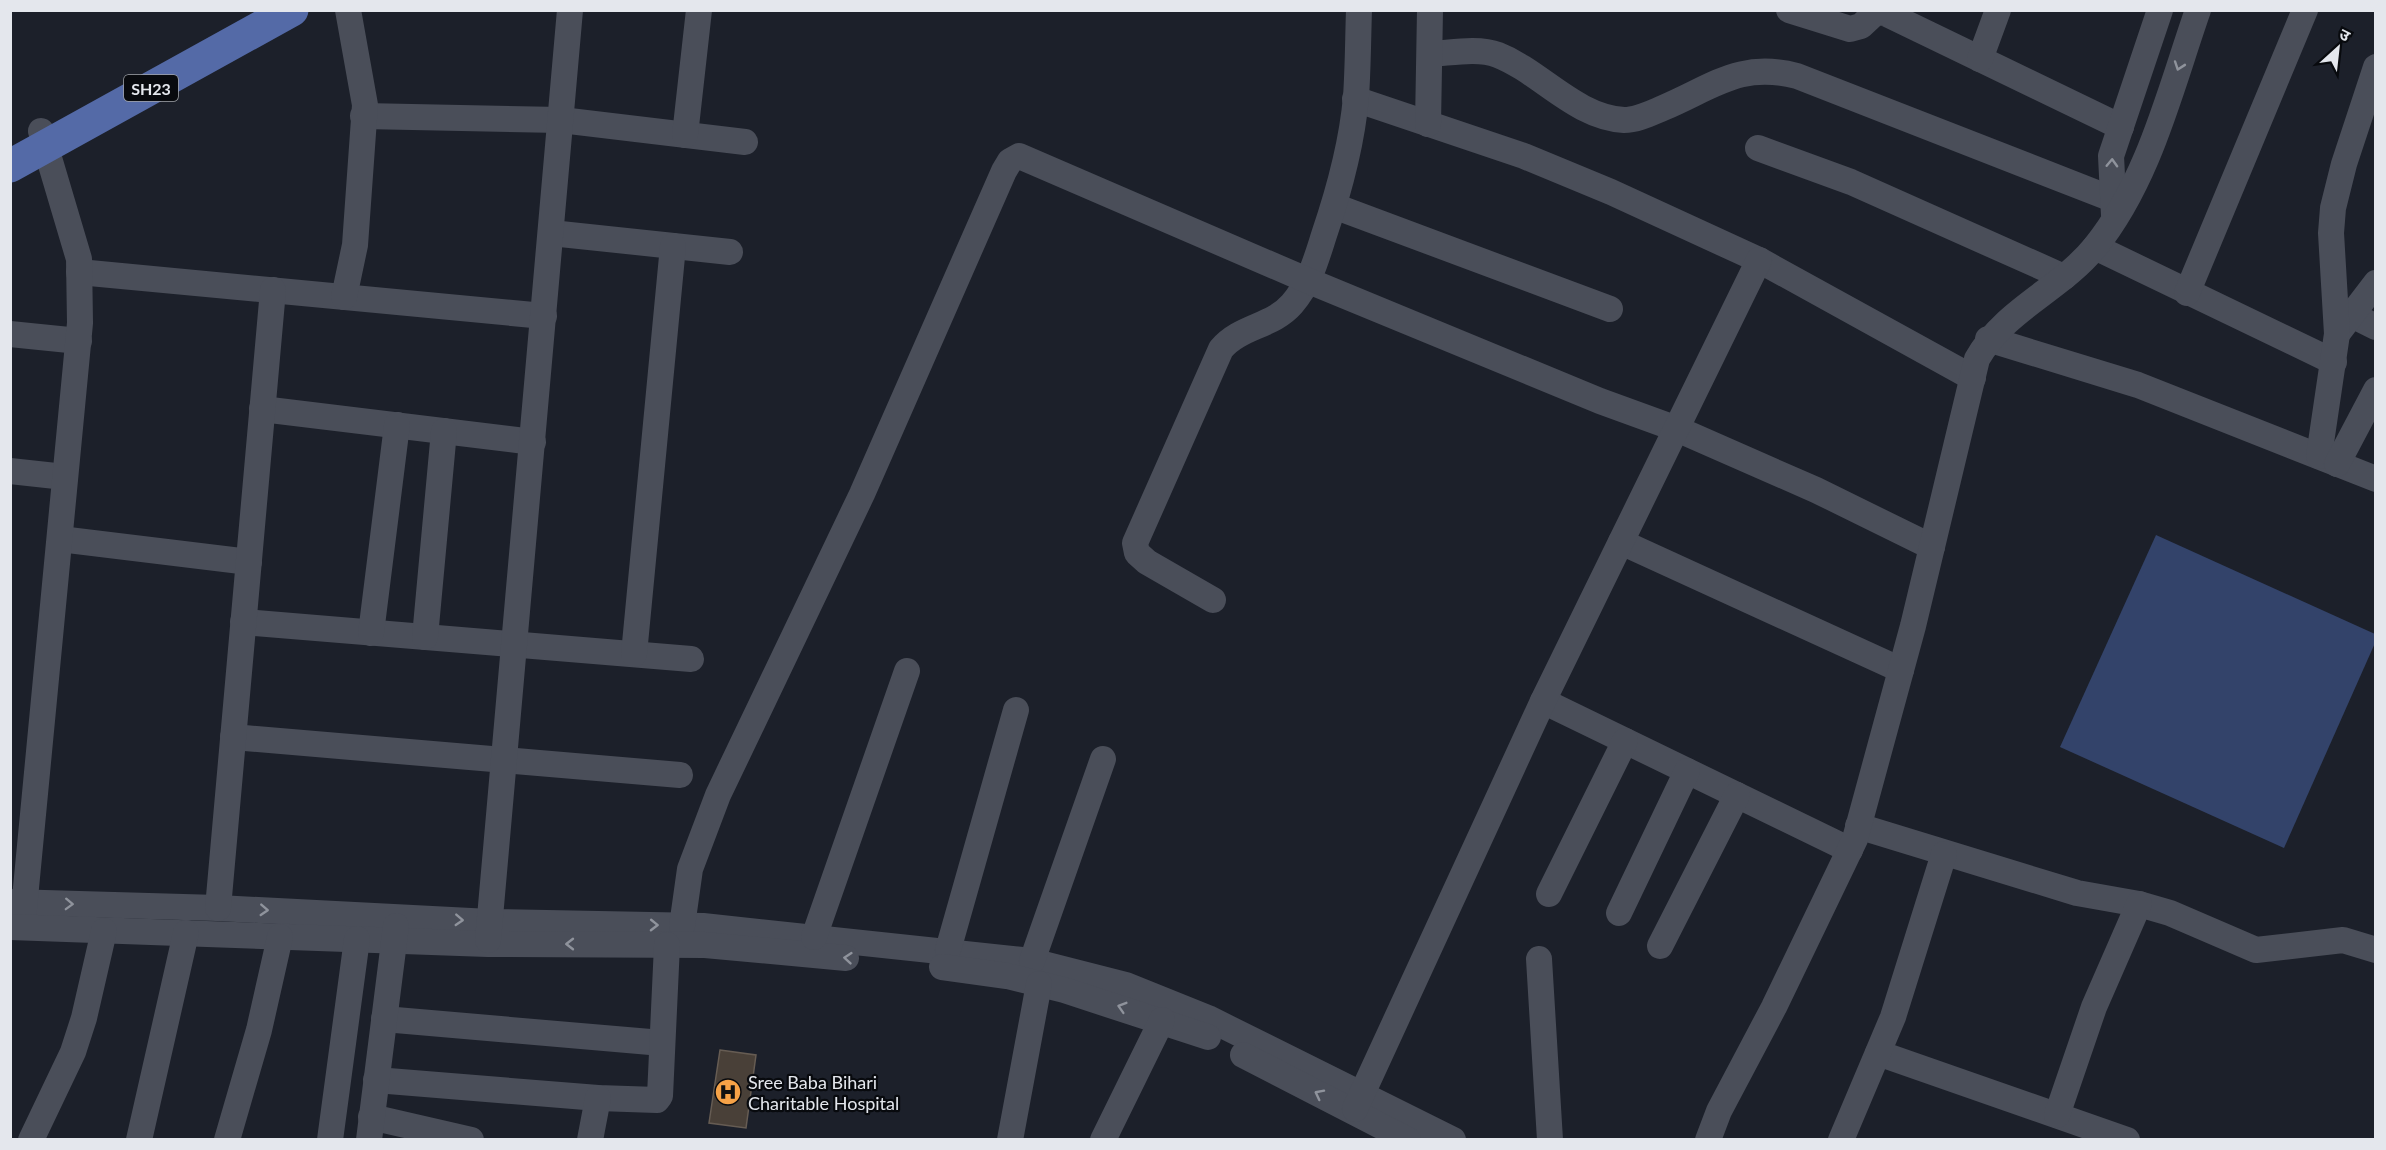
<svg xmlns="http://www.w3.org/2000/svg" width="2386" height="1150" viewBox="0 0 2386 1150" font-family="Lato,'Noto Sans Devanagari',sans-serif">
<rect width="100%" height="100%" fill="#1c202a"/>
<polygon fill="#33436a" points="2156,535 2375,634 2375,643 2284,848 2060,747"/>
<polygon fill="#494038" stroke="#665c53" stroke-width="1.5" points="720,1050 756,1055 746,1128 709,1123"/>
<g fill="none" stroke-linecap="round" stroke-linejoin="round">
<g stroke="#4a4e59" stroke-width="26">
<polyline points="1789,10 1850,29 1861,26 1876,12 1885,13 2121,127"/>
<path d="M1430 54C1451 53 1477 47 1498 55 1541 72 1575 117 1624 120 1637 120 1651 113 1663 108 1713 87 1740 61 1797 76L2112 199"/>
<polyline points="1980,59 1998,10"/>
<polyline points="1355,99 1524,156 1611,192 1759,260 1973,378"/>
<polyline points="363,116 561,120 745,142"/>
<polyline points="1428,124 1430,10"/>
<polyline points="685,135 699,10"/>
<polyline points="1758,148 1851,182 2064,277"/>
<polyline points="1334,206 1610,309"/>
<polyline points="2114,215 2111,156 2160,10"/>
<polyline points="551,233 730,252"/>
<polyline points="2095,247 2334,362"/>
<polyline points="79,272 544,316"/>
<polyline points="2187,293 2305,10"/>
<polyline points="344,297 355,245 365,105 348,10"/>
<polyline points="2352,315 2376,327"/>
<polyline points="10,334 79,341"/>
<polyline points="2337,334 2376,283"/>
<polyline points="1988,339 2138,385 2376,479"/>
<polyline points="262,409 533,442"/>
<polyline points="2319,456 2337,334 2331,233 2333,208 2344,164 2376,67"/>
<polyline points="2337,464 2376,390"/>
<polyline points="10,471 65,477"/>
<polyline points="60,539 249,562"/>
<polyline points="1621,542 1901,670"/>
<path d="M1213 600 1147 562 1137 553 1135 543 1221 349C1240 326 1272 327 1292 304 1310 283 1316 260 1324 235 1339 191 1352 143 1356 97 1358 68 1358 39 1359 10"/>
<polyline points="243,622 691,659"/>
<polyline points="371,633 397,425"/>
<polyline points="425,637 444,431"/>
<polyline points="634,654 673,246"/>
<polyline points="1543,701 1850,850"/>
<polyline points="233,737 680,775"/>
<polyline points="1858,826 2077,893 2139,904 2170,913 2256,950 2343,940 2376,950"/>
<polyline points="1549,894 1625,741"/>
<polyline points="10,902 218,908 490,922 703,926 1032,961 1126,985 1208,1018 1453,1140"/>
<polyline points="218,908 273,290"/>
<polyline points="1619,913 1687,771"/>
<polyline points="23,919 80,323 79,259 41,131"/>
<polyline points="682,926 690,869 718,795 862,494 1004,171 1010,161 1019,156 1309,281 1600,401 1677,429 1816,490 1932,547"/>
<polyline points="10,927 488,944 705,945 846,958"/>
<polyline points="814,937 907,671"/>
<polyline points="488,940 570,10"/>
<polyline points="1660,946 1737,795"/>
<polyline points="948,950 1016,710"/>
<polyline points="1539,959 1550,1140"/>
<polyline points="1032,961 1103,759"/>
<polyline points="942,967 1007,976 1064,990 1208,1037"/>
<polyline points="384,1019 662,1043"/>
<polyline points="1878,1053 2127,1140"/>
<polyline points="1243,1055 1408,1140"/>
<polyline points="376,1080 598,1098 657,1100 660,1096 667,945"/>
<polyline points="1355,1109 1543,701 1759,260"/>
<polyline points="2057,1115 2094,1007 2139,904"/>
<polyline points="371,1117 471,1140"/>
<polyline points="31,1140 73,1052 84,1018 104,931"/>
<polyline points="139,1140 186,933"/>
<polyline points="227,1140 259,1030 280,937"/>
<polyline points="330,1140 357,939"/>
<polyline points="369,1140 396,926"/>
<polyline points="590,1140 598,1098"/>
<polyline points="1010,1140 1039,984"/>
<polyline points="1103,1140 1162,1020"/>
<path d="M1708 1140 1719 1111 1774 1007 1855 839 1913 626 1977 359C2005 309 2060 290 2095 247 2149 180 2170 90 2198 10"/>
<polyline points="1841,1140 1893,1017 1944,854"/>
</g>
<polyline stroke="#546aa7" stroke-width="33" points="10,166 292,10"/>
</g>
<defs><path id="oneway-chevron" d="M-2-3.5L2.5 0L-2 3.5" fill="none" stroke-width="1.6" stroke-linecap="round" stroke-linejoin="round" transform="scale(1.5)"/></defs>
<g stroke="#8f939c">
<use href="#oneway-chevron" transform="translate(2179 66) rotate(109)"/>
<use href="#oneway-chevron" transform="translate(2112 163) rotate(-88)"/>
<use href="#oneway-chevron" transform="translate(69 904) rotate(2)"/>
<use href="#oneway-chevron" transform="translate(264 910) rotate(3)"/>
<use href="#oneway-chevron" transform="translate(459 920) rotate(3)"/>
<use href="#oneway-chevron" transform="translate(654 925) rotate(1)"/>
<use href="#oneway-chevron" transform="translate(570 944) rotate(-180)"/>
<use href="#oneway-chevron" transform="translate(848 958) rotate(-175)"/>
<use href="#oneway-chevron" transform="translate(1122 1007) rotate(-163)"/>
<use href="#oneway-chevron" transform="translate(1319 1094) rotate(-153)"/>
</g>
<defs>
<symbol id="hospital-disc" viewBox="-11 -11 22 22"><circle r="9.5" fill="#f6a247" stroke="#080a0e"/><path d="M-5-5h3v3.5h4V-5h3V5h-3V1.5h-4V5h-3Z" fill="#111"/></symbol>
</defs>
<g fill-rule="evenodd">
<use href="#hospital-disc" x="713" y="1077" width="30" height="30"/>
</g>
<g text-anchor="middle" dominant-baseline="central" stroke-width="4.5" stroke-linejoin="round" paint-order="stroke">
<rect fill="#080a0e" stroke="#a2a5aa" stroke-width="1.5" x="124" y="75" width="54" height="26" rx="4.5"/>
<g font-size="16" font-weight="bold" fill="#e4e7ed">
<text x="151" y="88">SH23</text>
</g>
<g font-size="18" fill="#e4e7ed" stroke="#080a0e" text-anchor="start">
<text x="748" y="1082">Sree Baba Bihari<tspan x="748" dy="21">Charitable Hospital</tspan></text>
</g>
</g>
<rect width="2386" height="1150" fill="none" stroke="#e4e7ed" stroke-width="24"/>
<g transform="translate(2338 48) rotate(27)" stroke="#080a0e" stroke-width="4.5" paint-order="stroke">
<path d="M0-4.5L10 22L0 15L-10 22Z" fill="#e4e7ed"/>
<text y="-9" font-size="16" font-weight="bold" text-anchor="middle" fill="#e4e7ed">उ</text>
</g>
</svg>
